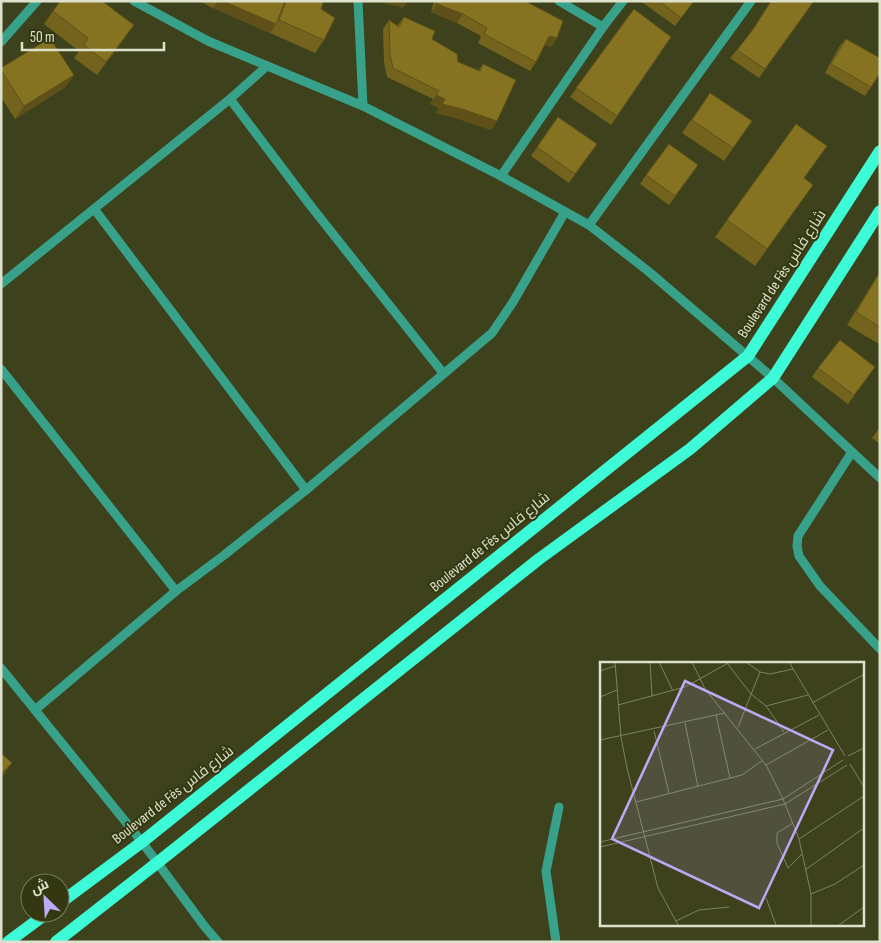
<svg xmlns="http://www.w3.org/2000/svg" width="881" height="943" viewBox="0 0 881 943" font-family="'Sofia Sans Condensed',Cairo,sans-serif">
<rect width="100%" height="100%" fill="#3d421c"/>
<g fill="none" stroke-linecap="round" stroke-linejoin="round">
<g stroke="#37a18a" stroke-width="9">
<polyline points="134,1 208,41 363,106 501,176 589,225 648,271 773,378 880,478"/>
<polyline points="358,1 363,106"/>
<polyline points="559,1 603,27"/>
<polyline points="1,42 37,1"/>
<polyline points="230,99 310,205 443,373"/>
<polyline points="501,176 603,27 623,1"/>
<polyline points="95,210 306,490"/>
<polyline points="589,225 751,1"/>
<polyline points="1,284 230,99 267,66"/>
<polyline points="1,369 176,591"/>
<polyline points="852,452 798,536 797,546 799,556 820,586 880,649"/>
<polyline points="1,668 142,842 205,927 218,942"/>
<polyline points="35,710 176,591 223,556 306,490 492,333 513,302 565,212"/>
<polyline points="556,942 546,871 559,807"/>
</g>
<g stroke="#3dfbd6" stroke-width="12">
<polyline points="60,903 142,842 748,356 880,151"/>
<polyline points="8,942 47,913"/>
<polyline points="56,942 157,863 539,559 690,449 773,378 880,211"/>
</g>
</g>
<g fill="#73631d">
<polygon points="199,1 324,1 321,9 324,40 315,53 270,33 213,8"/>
<polygon points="434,1 525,1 557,38 551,47 545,45 536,62 530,71 478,43 481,36 457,23 431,12"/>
<polygon points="642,1 694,1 675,26 642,2"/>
<polygon points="814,1 759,78 730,58 737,50"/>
<polygon points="634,9 671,37 611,125 570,97"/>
<polygon points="53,11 125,38 97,75 74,58 79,51 44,24"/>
<polygon points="404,17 432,39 458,62 478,71 483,64 497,121 491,130 456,118 436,113 439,108 430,104 433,99 387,77 384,63 383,29 389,20 397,26"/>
<polygon points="846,39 871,87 865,96 825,73 839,47"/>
<polygon points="1,68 74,75 64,88 15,119 1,97"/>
<polygon points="710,93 752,121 724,161 682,133"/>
<polygon points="558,117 597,144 569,183 531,156"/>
<polygon points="796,124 804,179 813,185 755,266 715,237"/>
<polygon points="692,174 669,205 640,184 646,175"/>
<polygon points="880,271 880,343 879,344 847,325"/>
<polygon points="818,368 869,376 848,404 812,377"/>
<polygon points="880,427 880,444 872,438"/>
</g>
<g fill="#5e5018">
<polygon points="218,1 223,1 276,24 270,33 213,8"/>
<polygon points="385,1 408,1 403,8 384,3"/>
<polygon points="437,4 463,14 457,23 431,12"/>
<polygon points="134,25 125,38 97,75 106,62"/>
<polygon points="549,36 557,38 551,47 543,45"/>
<polygon points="74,75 64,88 15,119 24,106"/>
<polygon points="436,95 445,99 439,108 430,104"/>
<polygon points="442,104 462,109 497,121 491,130 456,118 436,113"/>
<polygon points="12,763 3,776 1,777 1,774"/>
</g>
<g fill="#867322" stroke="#5e5018">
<polygon points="60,1 102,1 134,25 106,62 84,45 88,38 53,11"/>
<polygon points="223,1 285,1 276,24"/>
<polygon points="286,1 324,1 321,9 335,18 324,40 279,20"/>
<polygon points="438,1 525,1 563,21 557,38 549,36 536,62 484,34 487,28 463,14 437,4"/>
<polygon points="659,1 694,1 681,18"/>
<polygon points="771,1 814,1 765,69 737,50 754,28"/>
<polygon points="634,9 671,37 617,116 576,88"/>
<polygon points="404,17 435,31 432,39 457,54 458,62 480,71 483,64 516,80 497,121 462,109 442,104 445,99 436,95 439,91 393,68 390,54 389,20 399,27"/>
<polygon points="50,38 74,75 24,106 1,70 1,68"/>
<polygon points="846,39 880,58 880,73 871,87 831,64"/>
<polygon points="710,93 752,121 733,148 692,120"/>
<polygon points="558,117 597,144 575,174 537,147"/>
<polygon points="796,124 827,146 804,178 813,185 767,249 727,220"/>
<polygon points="669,144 698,165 675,196 646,175"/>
<polygon points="880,272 880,327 856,312"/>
<polygon points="840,340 875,367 854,395 818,368"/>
<polygon points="1,753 12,763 1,774"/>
</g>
<g text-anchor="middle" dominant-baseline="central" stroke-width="4" stroke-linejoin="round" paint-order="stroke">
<g font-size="15" fill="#dee2cc" stroke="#333811">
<text transform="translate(782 274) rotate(-57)">Boulevard de Fès شارع فاس</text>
<text transform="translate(490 542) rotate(-39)">Boulevard de Fès شارع فاس</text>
<text transform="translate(173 795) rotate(-38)">Boulevard de Fès شارع فاس</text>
</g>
</g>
<g transform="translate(600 662)">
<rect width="264" height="264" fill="#3d421c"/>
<path fill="none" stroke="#7d8262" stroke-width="1" d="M15 0 21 75 27 106 58 226 78 263M50 0 52 34M59 0 73 29M92 0 105 27 166 103 183 137 199 177 211 232V263M146 0 160 10 170 12 193 7M189 0 245 94M127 1 151 32 166 44 208 33M0 9 15 4M0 35 17 28M212 41 263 13M18 43 85 25 130 0M166 44 184 70M116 53 130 116M85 61 98 125M138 65 160 10M54 69 69 131M0 78 125 51M155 87 219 53M248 94 264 86M250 102 264 125M166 103 228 68M36 140 142 113 163 98M193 161 177 171V181L188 206 202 192M199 177 264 134M0 180 183 137 243 98M0 185 185 142 247 103M205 208 264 166M211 232 235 222 264 203M166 236 176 263M76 259 99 248 129 245M239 263 264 245"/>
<path fill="#bda9f5" fill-opacity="0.15" stroke="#bda9f5" stroke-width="2.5" d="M85 19 233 88 159 246 12 177Z"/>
<rect width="264" height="264" fill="none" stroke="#dee2cc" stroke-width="2.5"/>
</g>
<rect width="881" height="943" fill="none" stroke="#dee2cc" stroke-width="5"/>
<g transform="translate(45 898) rotate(335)"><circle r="24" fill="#333811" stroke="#777c5c"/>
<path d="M0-4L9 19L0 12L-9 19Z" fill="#bda9f5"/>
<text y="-8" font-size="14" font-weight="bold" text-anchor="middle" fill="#dee2cc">ش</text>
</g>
<path d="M22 42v8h142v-8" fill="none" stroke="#dee2cc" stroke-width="2.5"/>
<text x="30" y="42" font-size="15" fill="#dee2cc" stroke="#333811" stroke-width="4" paint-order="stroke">50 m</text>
</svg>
